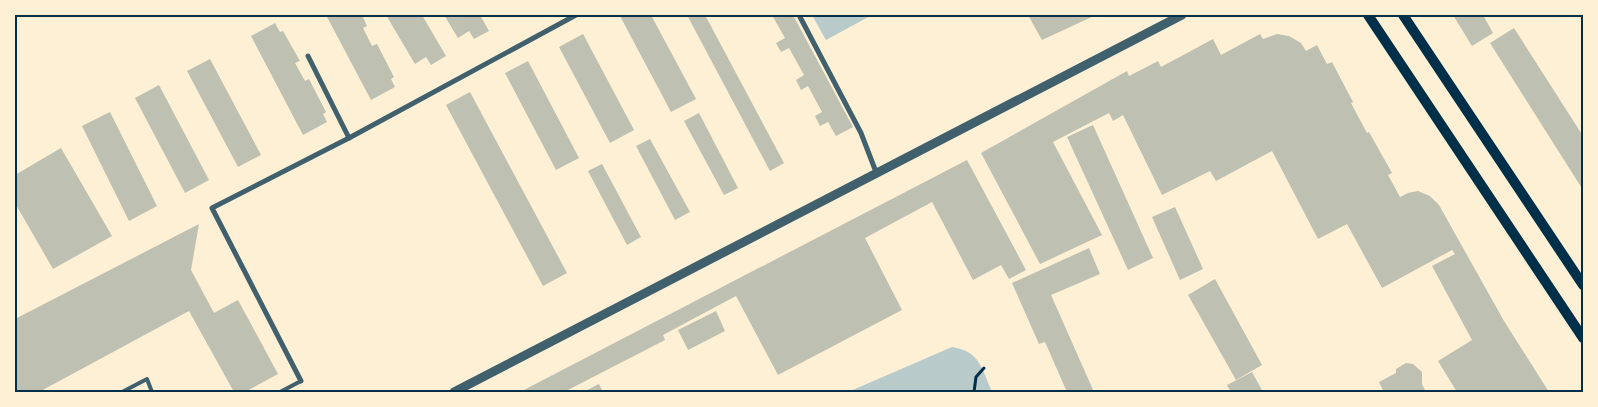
<svg xmlns="http://www.w3.org/2000/svg" width="1598" height="407" viewBox="0 0 1598 407" font-family="Overpass,sans-serif">
<rect width="100%" height="100%" fill="#fdf0d5"/>
<g fill="#b9caca">
<polygon points="812,15 872,15 826,40"/>
<path d="M952 347C980 351 982 369 992 392H848Z"/>
</g>
<g fill="#bec0b2">
<polygon points="326,15 362,15 367,26 363,28 372,46 377,44 394,77 391,79 395,87 371,100"/>
<polygon points="386,15 422,15 446,56 431,65 426,57 415,64"/>
<polygon points="444,15 480,15 489,31 474,39 469,31 458,38"/>
<polygon points="651,15 696,99 671,112 620,16"/>
<polygon points="687,15 705,15 784,163 770,171"/>
<polygon points="772,15 793,15 853,127 836,136 828,122 820,126 815,116 822,112 808,86 801,90 796,80 804,75 789,48 781,52 776,43 785,38"/>
<polygon points="1028,15 1096,15 1042,40"/>
<polygon points="1453,15 1483,15 1493,33 1472,46"/>
<polygon points="275,23 280,32 283,31 300,61 295,63 305,81 309,79 326,112 323,114 327,122 303,135 251,36"/>
<polygon points="1514,28 1583,136 1583,190 1490,43"/>
<polygon points="583,34 634,130 610,143 559,47"/>
<polygon points="1260,34 1263,39 1277,34 1289,36 1301,43 1306,51 1317,45 1327,64 1332,62 1353,102 1351,103 1367,133 1369,132 1392,173 1388,175 1400,197 1408,193 1418,191 1430,196 1439,205 1504,321 1549,392 1457,392 1438,361 1472,340 1432,266 1455,254 1452,250 1382,288 1347,224 1318,239 1272,151 1216,181 1210,171 1162,195 1123,115 1113,121 1109,113 1053,142 1102,235 1040,264 981,153 1127,71 1129,76 1158,61 1161,67 1213,39 1221,55"/>
<polygon points="210,59 261,155 238,167 187,71"/>
<polygon points="528,61 579,158 556,170 505,73"/>
<polygon points="159,85 209,180 185,193 135,98"/>
<polygon points="470,92 567,273 543,286 446,105"/>
<polygon points="110,112 157,206 129,221 82,126"/>
<polygon points="699,113 738,188 724,195 684,121"/>
<polygon points="1093,125 1153,258 1128,270 1067,137"/>
<polygon points="650,139 690,212 675,220 636,146"/>
<polygon points="61,148 112,236 53,269 15,203 15,175"/>
<polygon points="967,160 1026,270 1009,279 1001,265 973,280 932,202 865,238 902,310 778,375 736,296 663,335 665,340 564,392 520,392"/>
<polygon points="602,164 641,237 627,245 588,171"/>
<polygon points="1175,207 1203,269 1180,280 1152,217"/>
<polygon points="199,224 191,270 214,313 238,300 278,374 245,392 234,392 189,311 39,392 15,392 15,319"/>
<polygon points="1089,248 1100,274 1051,295 1094,392 1067,392 1045,342 1039,344 1012,283"/>
<polygon points="1215,279 1262,365 1236,380 1188,295"/>
<polygon points="716,311 725,331 688,350 678,330"/>
<polygon points="1406,363 1413,364 1422,372 1422,384 1426,392 1384,392 1379,382 1396,373 1396,369"/>
<polygon points="1252,372 1263,392 1231,392 1227,385"/>
<polygon points="599,384 603,392 583,392"/>
</g>
<g fill="none" stroke-linecap="round" stroke-linejoin="round">
<polyline stroke="#003049" stroke-width="3" points="974,392 976,377 984,368"/>
<g stroke="#3f606c" stroke-width="4">
<polyline points="122,392 147,379 152,392"/>
<polyline points="280,392 301,381"/>
</g>
<g stroke="#3f606c" stroke-width="5">
<polyline points="799,15 861,133 876,172"/>
<polyline points="308,56 349,138"/>
<polyline points="301,381 212,208 349,138 576,15"/>
</g>
<polyline stroke="#3f606c" stroke-width="9" points="454,392 1182,15"/>
<g stroke="#003049" stroke-width="10">
<polyline points="1368,15 1583,338"/>
<polyline points="1403,15 1583,285"/>
</g>
</g>
<rect width="1598" height="407" fill="none" stroke="#fdf0d5" stroke-width="32"/>
<rect x="16" y="16" width="1566" height="375" fill="none" stroke="#003049" stroke-width="2"/>
</svg>
